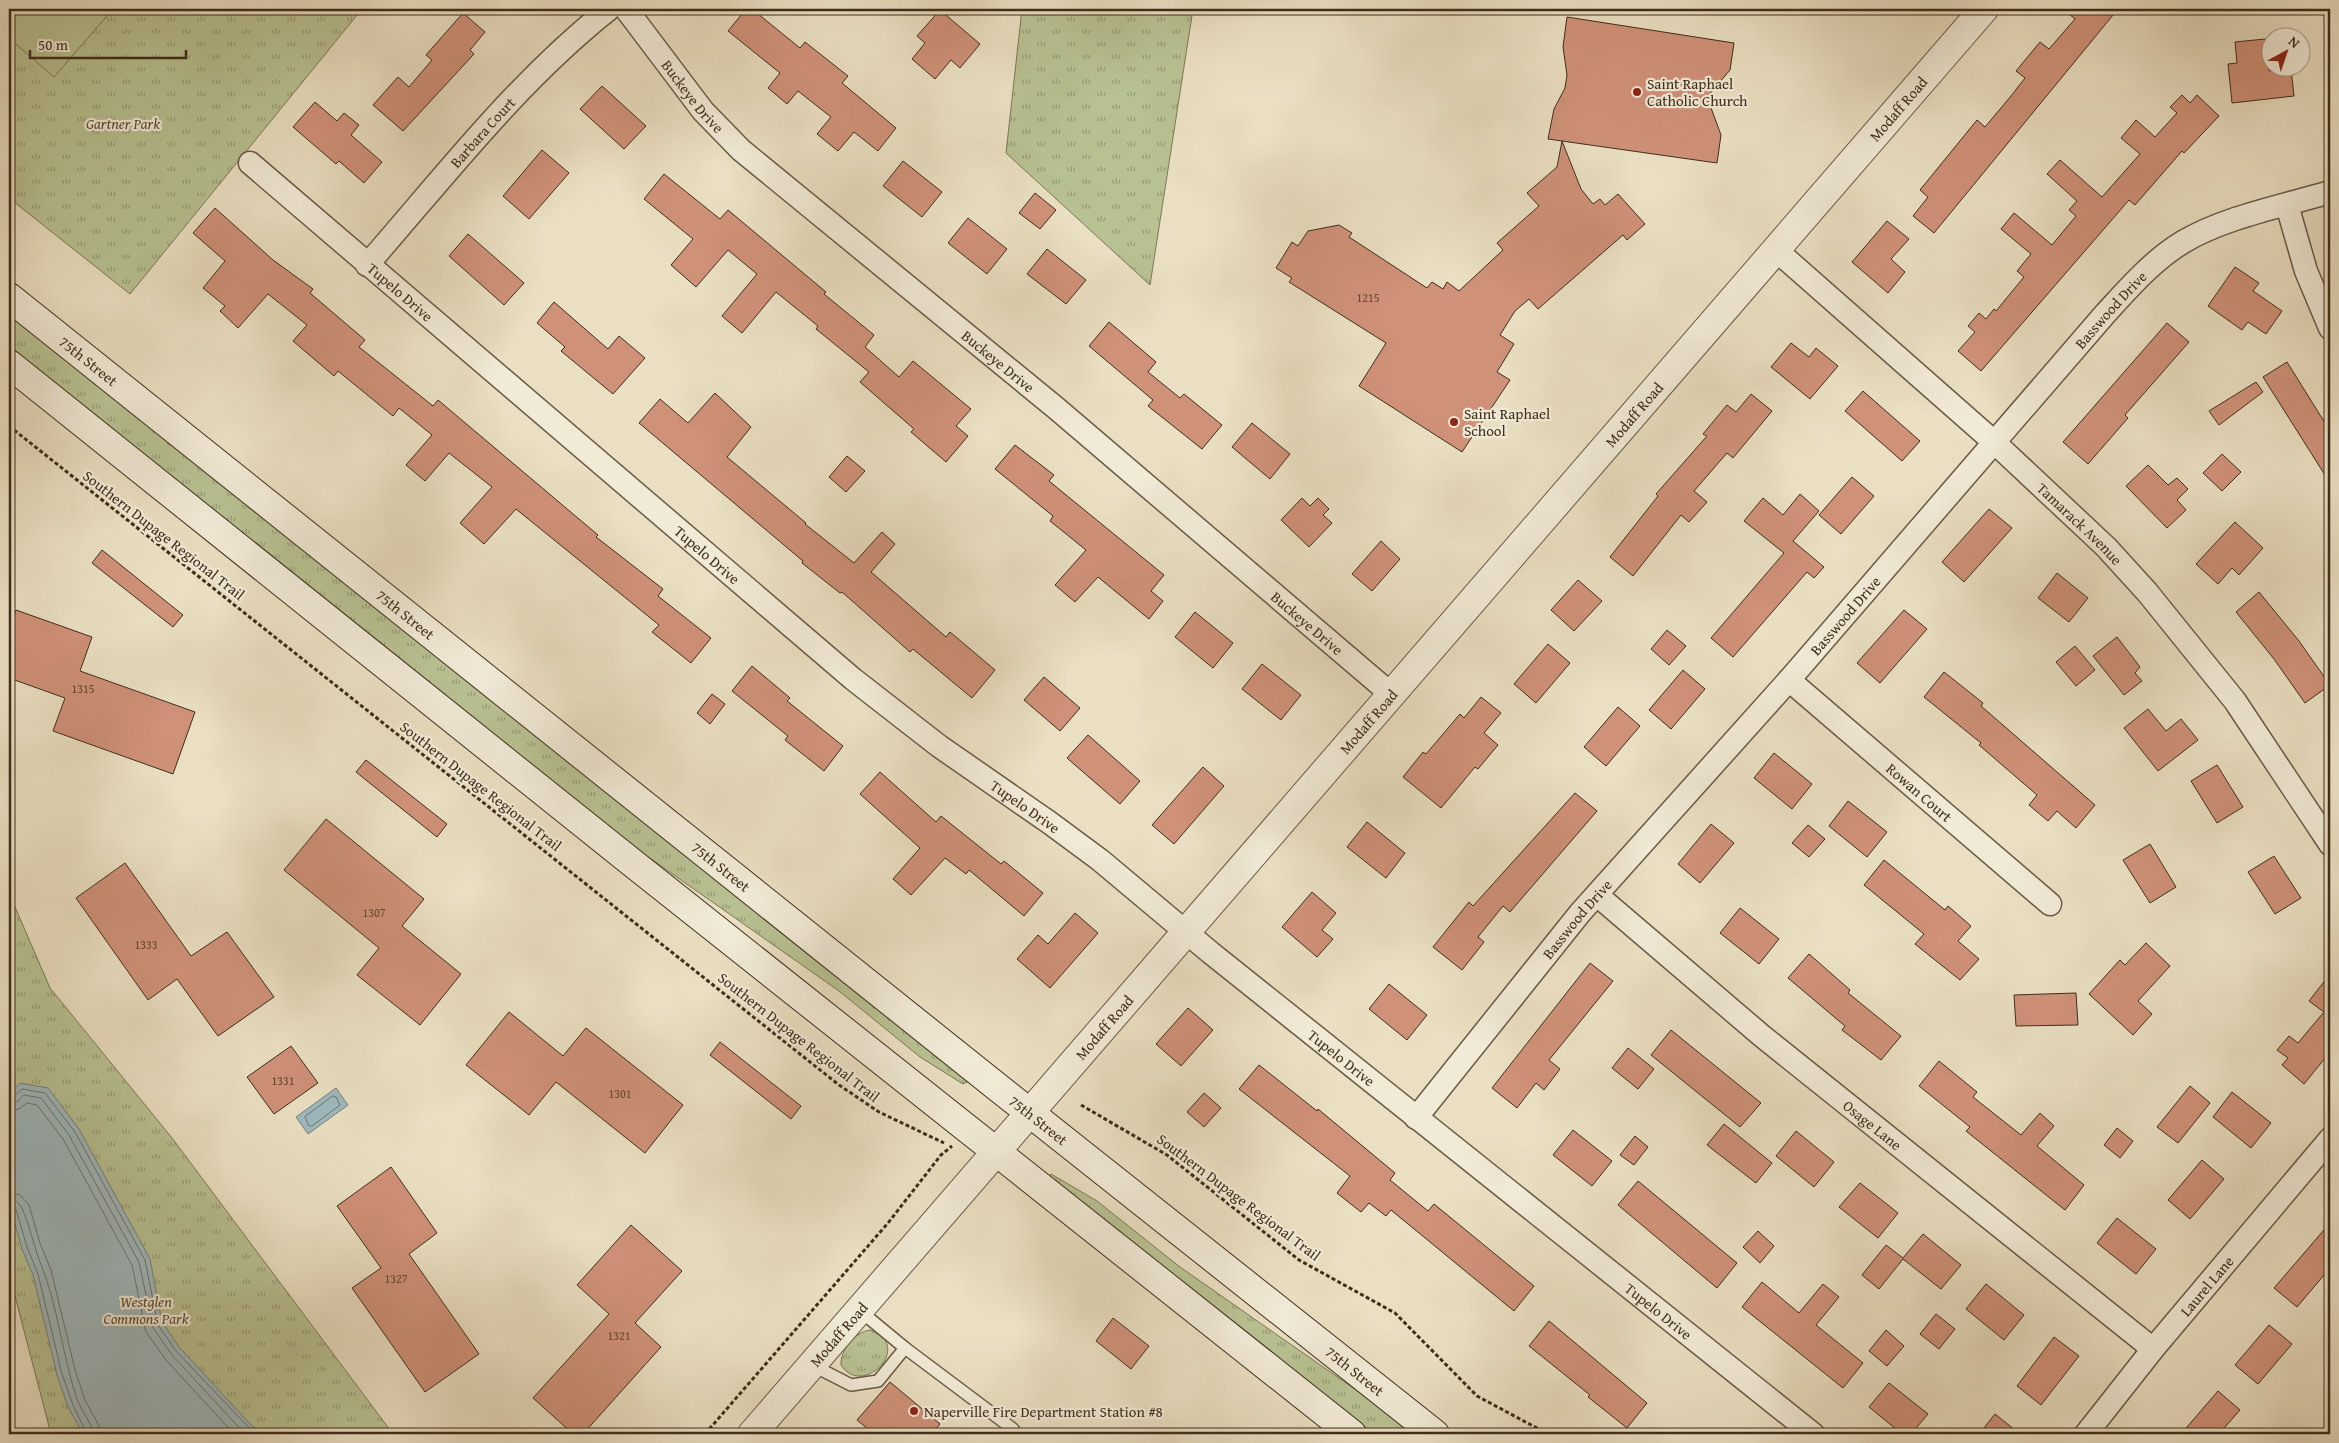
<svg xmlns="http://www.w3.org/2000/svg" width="2339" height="1443" viewBox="0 0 2339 1443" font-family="'Gentium Book Plus',serif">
<defs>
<pattern id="grass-tufts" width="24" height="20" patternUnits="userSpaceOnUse" patternTransform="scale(1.25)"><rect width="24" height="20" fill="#b8c192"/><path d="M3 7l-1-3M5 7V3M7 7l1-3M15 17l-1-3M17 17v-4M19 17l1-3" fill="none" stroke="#979d76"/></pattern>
</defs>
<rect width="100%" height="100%" fill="#eadfc2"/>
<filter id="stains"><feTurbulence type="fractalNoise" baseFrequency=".004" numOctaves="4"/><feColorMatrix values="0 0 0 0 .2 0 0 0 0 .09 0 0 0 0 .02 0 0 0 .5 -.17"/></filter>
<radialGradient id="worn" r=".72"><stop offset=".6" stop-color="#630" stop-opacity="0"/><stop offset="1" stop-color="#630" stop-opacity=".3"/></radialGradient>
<g fill="url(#grass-tufts)" stroke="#7b7856">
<polygon points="9,9 362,9 130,294 9,198"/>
<polygon points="1022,9 1193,9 1150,285 1006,153"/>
<polygon points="9,313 969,1081 963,1084 920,1057 839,991 627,842 377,640 9,347"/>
<polygon points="9,893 50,988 172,1138 393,1434 51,1434 9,1273"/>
<polygon points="1051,1174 1097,1201 1180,1267 1389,1413 1416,1434 1372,1434 1049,1180 1048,1177"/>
<path d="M870 1330C915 1345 863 1399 841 1365 840 1350 855 1332 870 1330Z"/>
</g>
<polygon fill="#b8c192" stroke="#7b7856" points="9,9 113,9 54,77 9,38"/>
<g fill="#9eb9bf" stroke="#78817d">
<polygon points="20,1083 48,1088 79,1129 150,1259 162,1322 180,1348 251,1425 263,1434 83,1434 68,1407 57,1375 33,1275 22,1249 9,1203 9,1094"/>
<polygon points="336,1088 348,1105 308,1134 296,1117"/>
</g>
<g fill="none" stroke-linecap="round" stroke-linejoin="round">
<g stroke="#6e746d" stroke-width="1">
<polygon points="333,1096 336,1097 340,1105 312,1126 309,1126 305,1117"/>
<polyline points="9,1098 13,1097 22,1089 45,1093 75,1132 145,1260 158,1325 176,1351 255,1434"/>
<polyline points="9,1104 17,1102 24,1095 41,1098 69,1135 139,1262 153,1328 172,1355 245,1434"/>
<polyline points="9,1111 19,1109 27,1103 37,1105 63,1139 132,1265 146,1332 166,1360 234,1434"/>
<polyline points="9,1192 20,1195 29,1205 40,1243 51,1270 75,1370 85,1400 99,1426 100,1434"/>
<path d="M9 1200C13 1200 16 1200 19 1204 26 1211 35 1250 40 1262 58 1305 62 1355 77 1399 81 1411 92 1422 93 1434"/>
<polyline points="9,1206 16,1209 27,1247 38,1274 62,1374 73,1405 87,1434"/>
</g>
</g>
<g fill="#cf9178" stroke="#3e2e1b">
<polygon points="746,9 752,9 800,48 805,42 848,76 842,83 896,128 878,151 854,132 838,151 817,134 831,117 798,91 787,104 768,88 780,73 728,31"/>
<polygon points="2063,9 2118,9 1934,233 1913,216 1928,197 1920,190 1977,120 1985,127 2011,96 2025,78 2016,71 2040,42 2049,49 2075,19"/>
<polygon points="940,10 980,44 960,68 951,60 935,79 912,59 925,43 917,36"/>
<polygon points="463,13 485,32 470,50 474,54 403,131 373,105 398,77 409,87 432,60 426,55"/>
<polygon points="1567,17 1734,43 1730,70 1707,97 1721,135 1717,163 1562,141 1581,189 1593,204 1600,199 1605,205 1618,194 1645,224 1627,240 1623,235 1538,309 1529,299 1515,311 1500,335 1514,344 1497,372 1510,380 1462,452 1359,386 1386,343 1289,282 1292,278 1276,268 1292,242 1298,246 1308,231 1339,225 1352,233 1349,237 1427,288 1432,282 1443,289 1447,282 1459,291 1503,250 1497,243 1539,206 1527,193 1557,167 1562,141 1548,139 1554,109 1565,88 1567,75 1563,47"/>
<polygon points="2265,39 2269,71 2291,69 2294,96 2232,103 2228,64 2237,63 2235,42"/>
<polygon points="602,86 646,126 624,149 580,109"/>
<polygon points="2182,95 2190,103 2197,95 2219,116 2184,153 2182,151 2135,205 2129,200 1981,371 1958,351 1975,332 1968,326 1979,313 1986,319 1994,309 1996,311 2024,277 2017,271 2031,254 2001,229 2014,213 2052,245 2076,216 2069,210 2077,201 2047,174 2060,160 2102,197 2140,154 2121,138 2136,120 2155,137 2177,113 2170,107"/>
<polygon points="315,102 337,121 344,113 359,125 351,135 382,162 364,183 339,161 336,164 293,127"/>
<polygon points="542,150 569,173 529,219 503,196"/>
<polygon points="903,161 942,192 922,217 883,186"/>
<polygon points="664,174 720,219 728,210 826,292 824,294 874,335 865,347 899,377 913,361 971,409 956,426 968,436 946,462 911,432 914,429 860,382 869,372 816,329 818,326 776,292 742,333 722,316 757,274 728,250 696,287 671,265 693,239 644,199"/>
<polygon points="1035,193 1056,210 1040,229 1019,213"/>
<polygon points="215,208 273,260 313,289 310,293 365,340 359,347 433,406 438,400 598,535 596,537 663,589 658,596 711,638 691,663 652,632 659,625 516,509 484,544 460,523 492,487 449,453 425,481 406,465 432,435 399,408 393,416 338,371 334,376 293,341 307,325 268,294 238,328 220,311 225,306 203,288 225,261 193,233"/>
<polygon points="968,218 1007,249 987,274 948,243"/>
<polygon points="1887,221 1909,239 1891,259 1905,272 1888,293 1852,262"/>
<polygon points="468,234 524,283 504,305 449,256"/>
<polygon points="1047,249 1086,280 1066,304 1027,274"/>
<polygon points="2235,267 2259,283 2253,291 2282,311 2266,334 2248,322 2242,330 2208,306"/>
<polygon points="554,302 608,349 619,336 645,358 613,394 561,351 565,347 537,323"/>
<polygon points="1109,322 1156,362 1148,372 1180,398 1184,394 1222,425 1202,449 1148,406 1153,400 1089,346"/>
<polygon points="2167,323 2189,342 2125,415 2128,418 2088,464 2063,442"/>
<polygon points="1791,343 1809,357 1816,348 1838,366 1810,399 1771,367"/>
<polygon points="2287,362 2330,431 2330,483 2263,377"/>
<polygon points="2256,382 2263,392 2219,425 2209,411"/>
<polygon points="1863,391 1920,441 1902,461 1845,411"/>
<polygon points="715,393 751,427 727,457 806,523 805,524 854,563 882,532 895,544 871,572 946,637 950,632 995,670 972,698 913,649 910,652 842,592 840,593 802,563 803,561 639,423 660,399 688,423"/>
<polygon points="1751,394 1772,411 1733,458 1727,453 1694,491 1707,502 1689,522 1681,515 1633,576 1610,557 1658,496 1656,494 1707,436 1703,434 1727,405 1736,412"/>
<polygon points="1252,423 1290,454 1270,479 1232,447"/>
<polygon points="1015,445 1054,475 1049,481 1164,575 1151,591 1163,601 1149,619 1098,577 1075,602 1055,585 1086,550 1050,521 1053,516 995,469"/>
<polygon points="2222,454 2241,472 2222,491 2203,473"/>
<polygon points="847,456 865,471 846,492 829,477"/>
<polygon points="2148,465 2168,485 2177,478 2188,489 2177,500 2186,510 2167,528 2126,486"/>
<polygon points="1852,477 1874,496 1841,534 1819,515"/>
<polygon points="1800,494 1819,511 1793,541 1824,567 1814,578 1807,572 1733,657 1711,638 1784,553 1744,521 1763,498 1783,515"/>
<polygon points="1302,498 1310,506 1318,498 1329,509 1323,515 1332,523 1309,547 1281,520"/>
<polygon points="1989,509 2012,528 1964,582 1942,562"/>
<polygon points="2235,522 2263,548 2239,575 2232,568 2218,584 2196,564"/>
<polygon points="1381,541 1400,559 1372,591 1352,574"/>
<polygon points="102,550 183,615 173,627 92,563"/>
<polygon points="2057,573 2088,598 2069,622 2038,598"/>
<polygon points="1578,580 1602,601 1574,631 1551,610"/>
<polygon points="2259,592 2299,641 2330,685 2305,703 2274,659 2236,612"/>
<polygon points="16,610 92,637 80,671 195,712 173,774 53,731 65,698 9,678 9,630"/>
<polygon points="1904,610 1927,629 1880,683 1857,663"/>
<polygon points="1195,612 1233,643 1213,668 1175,637"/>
<polygon points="1667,630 1686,646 1669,665 1651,649"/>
<polygon points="2117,637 2140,667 2135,673 2142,681 2124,695 2093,656"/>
<polygon points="1548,644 1570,663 1536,703 1514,684"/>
<polygon points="2075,646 2095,670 2076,686 2056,662"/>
<polygon points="1262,664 1301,695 1281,720 1242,689"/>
<polygon points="752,666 790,698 787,701 843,746 824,771 785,740 788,736 732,691"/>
<polygon points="1683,670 1705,689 1671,729 1649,710"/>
<polygon points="1944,672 1983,703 1981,706 2095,805 2076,828 2057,811 2048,821 2029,805 2037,795 1979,745 1981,743 1924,697"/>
<polygon points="1044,677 1080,708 1060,731 1024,700"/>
<polygon points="712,694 725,704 710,724 697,713"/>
<polygon points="1481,697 1501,713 1484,733 1498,745 1478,769 1475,767 1441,808 1403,777 1423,752 1426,754 1460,714 1464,718"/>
<polygon points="1618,707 1640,726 1606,766 1584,747"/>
<polygon points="2148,709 2166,731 2181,719 2198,740 2158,771 2124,728"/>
<polygon points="1088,735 1140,781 1120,804 1067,758"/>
<polygon points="1774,753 1812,784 1792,809 1754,778"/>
<polygon points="366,760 447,824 437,837 356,772"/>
<polygon points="2217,765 2243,807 2217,823 2191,781"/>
<polygon points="1203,767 1224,786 1174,844 1152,825"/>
<polygon points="880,772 936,822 941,816 1001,864 1004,861 1043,893 1024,916 969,870 966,874 945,858 911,895 893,879 920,848 860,794"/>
<polygon points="1575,793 1597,811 1510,912 1503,906 1478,937 1484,942 1462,970 1433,947 1469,902 1473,906"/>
<polygon points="1848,801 1887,832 1867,857 1829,826"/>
<polygon points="326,819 424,899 402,926 461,974 420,1025 357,975 379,948 284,870"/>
<polygon points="1367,822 1405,853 1386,878 1347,847"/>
<polygon points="1711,824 1734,843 1700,883 1678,864"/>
<polygon points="1808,825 1825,839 1809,857 1792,843"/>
<polygon points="2150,844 2176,887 2150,903 2123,860"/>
<polygon points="2274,856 2301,898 2275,914 2248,872"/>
<polygon points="1884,860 1945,910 1948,906 1971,926 1958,941 1979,959 1960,980 1915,944 1924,934 1864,885"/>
<polygon points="125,863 191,956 227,932 274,997 218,1036 177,979 148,1000 76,898"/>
<polygon points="1312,892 1336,913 1322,930 1333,939 1317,957 1282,927"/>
<polygon points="1740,908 1779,939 1759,964 1720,933"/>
<polygon points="1075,913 1098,933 1050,988 1017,959 1038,935 1048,944"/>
<polygon points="2146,943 2170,966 2138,1001 2152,1014 2133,1035 2089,994 2120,960 2125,965"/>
<polygon points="1809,954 1850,990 1848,993 1901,1036 1881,1060 1842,1030 1845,1026 1788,978"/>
<polygon points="1590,963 1613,981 1549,1060 1560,1069 1544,1090 1536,1083 1517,1108 1492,1088"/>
<polygon points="2330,974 2330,1052 2304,1084 2282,1065 2288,1058 2277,1050 2289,1036 2298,1043 2324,1012 2309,1001"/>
<polygon points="1389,984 1427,1015 1407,1040 1369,1009"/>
<polygon points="2076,993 2078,1025 2016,1026 2014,995"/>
<polygon points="1188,1008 1213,1030 1181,1066 1156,1044"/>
<polygon points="509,1012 563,1056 586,1028 683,1105 645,1153 556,1082 529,1115 466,1065"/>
<polygon points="1671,1030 1761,1103 1740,1127 1651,1055"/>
<polygon points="720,1042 801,1106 791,1119 710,1055"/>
<polygon points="291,1046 318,1083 274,1114 247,1077"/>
<polygon points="1628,1048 1654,1069 1638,1089 1612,1068"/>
<polygon points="1939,1061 1977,1092 1973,1097 2021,1135 2040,1113 2054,1126 2037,1146 2084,1185 2065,1210 1966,1131 1970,1127 1919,1086"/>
<polygon points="1259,1065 1317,1111 1318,1109 1395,1173 1390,1180 1428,1211 1434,1204 1534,1286 1514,1311 1391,1210 1386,1216 1369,1203 1361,1212 1337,1193 1350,1176 1239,1089"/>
<polygon points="2190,1086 2210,1103 2178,1143 2157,1127"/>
<polygon points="2232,1092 2271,1123 2251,1148 2213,1117"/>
<polygon points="1204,1093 1221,1108 1204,1127 1187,1112"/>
<polygon points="1724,1124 1772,1163 1756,1183 1707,1145"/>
<polygon points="2117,1128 2133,1141 2120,1158 2104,1145"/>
<polygon points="1573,1130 1612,1161 1592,1186 1553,1155"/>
<polygon points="1796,1131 1834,1162 1814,1187 1776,1156"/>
<polygon points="1635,1136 1648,1147 1634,1165 1620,1155"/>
<polygon points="2202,1160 2224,1179 2190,1219 2168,1200"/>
<polygon points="391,1167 437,1233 409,1254 479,1354 425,1392 352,1288 381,1268 337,1206"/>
<polygon points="1638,1181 1737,1263 1717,1288 1618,1205"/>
<polygon points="1860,1183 1898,1213 1878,1238 1839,1207"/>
<polygon points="2117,1218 2156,1249 2136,1274 2097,1243"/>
<polygon points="2330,1223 2330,1268 2297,1307 2274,1288"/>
<polygon points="631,1225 682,1271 635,1323 661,1347 583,1434 573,1434 533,1398 609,1314 577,1285"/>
<polygon points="1758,1231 1774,1246 1760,1263 1743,1247"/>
<polygon points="1923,1234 1961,1265 1941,1289 1903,1259 1879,1289 1862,1275 1886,1245 1903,1258"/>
<polygon points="1762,1282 1799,1313 1823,1284 1839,1297 1816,1325 1863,1363 1843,1388 1742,1307"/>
<polygon points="1986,1284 2024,1315 2004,1340 1966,1309"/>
<polygon points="1936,1314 1955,1329 1939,1349 1920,1334"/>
<polygon points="1113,1318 1149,1346 1131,1369 1096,1341"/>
<polygon points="1549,1321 1647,1403 1627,1428 1588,1397 1590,1395 1529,1346"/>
<polygon points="2269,1325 2292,1344 2258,1384 2235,1365"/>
<polygon points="1886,1330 1904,1346 1887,1366 1869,1351"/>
<polygon points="2054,1337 2079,1356 2041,1405 2017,1386"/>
<polygon points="890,1382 940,1424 932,1434 874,1434 857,1420"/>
<polygon points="1889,1383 1928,1414 1911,1434 1902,1434 1869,1407"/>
<polygon points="2218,1391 2240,1410 2219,1434 2181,1434"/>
<polygon points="1995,1414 2020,1434 1979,1434"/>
</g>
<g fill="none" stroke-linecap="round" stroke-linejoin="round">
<defs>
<g id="service">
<polyline points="905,1348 1013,1429"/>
<polyline points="812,1365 851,1385 878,1381 905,1348 859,1310"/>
</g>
<g id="minor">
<path id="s1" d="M626 9 703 111 741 150 1056 408 1391 694"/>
<path id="s2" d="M250 163 853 679 939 746 1050 823 1100 860 1211 953 1813 1434"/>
<polyline points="2287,205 2306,271 2330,328"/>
<path id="s3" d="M1776 250 1994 442 2106 547 2147 592 2235 701 2330 844"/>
<path id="s4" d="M367 265C445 176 516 83 609 9"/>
<path id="s5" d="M1789 680 2050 904"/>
<path id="s6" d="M1597 895 1762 1036 2153 1349"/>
<path id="s7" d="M1416 1118 1580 913 1789 680 2105 314C2129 288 2152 261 2183 242 2225 217 2283 206 2330 192"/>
<path id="s8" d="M2086 1434 2153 1349 2330 1139"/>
</g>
<g id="tertiary">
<path id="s9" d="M752 1434 1984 9"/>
</g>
<g id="secondary">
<path id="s10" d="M9 297 1001 1090 1435 1434"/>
<polyline points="9,364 630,861 1352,1434"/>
</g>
</defs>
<use href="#service" stroke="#695a45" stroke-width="14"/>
<use href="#minor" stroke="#695a45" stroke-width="25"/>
<use href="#tertiary" stroke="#695a45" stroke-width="30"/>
<use href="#secondary" stroke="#3e2e1b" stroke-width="30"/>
<g stroke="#3e2e1b" stroke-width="3" stroke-dasharray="4 2.5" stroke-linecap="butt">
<polyline points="9,426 839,1085 879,1112 944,1143"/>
<polyline points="1081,1105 1167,1155 1299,1260 1395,1313 1477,1396 1548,1434"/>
<polyline points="705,1434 888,1223 941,1155 952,1146"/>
</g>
<use href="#service" stroke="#f1ead7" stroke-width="11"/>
<use href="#minor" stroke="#f1ead7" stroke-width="22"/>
<use href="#tertiary" stroke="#f1ead7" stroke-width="28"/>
<use href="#secondary" stroke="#f1ead7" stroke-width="28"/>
</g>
<g fill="#8f2418" stroke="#f1ead7" stroke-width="2">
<circle cx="1637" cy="92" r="5"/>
<circle cx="1454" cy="422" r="5"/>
<circle cx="914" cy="1411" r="5"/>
</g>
<g text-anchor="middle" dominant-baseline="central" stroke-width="4.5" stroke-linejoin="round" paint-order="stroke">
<g font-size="12" fill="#624732">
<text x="1368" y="297">1215</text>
<text x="83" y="688">1315</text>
<text x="374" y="912">1307</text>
<text x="146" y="944">1333</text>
<text x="283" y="1080">1331</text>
<text x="620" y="1093">1301</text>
<text x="396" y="1278">1327</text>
<text x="619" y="1335">1321</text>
</g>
<g font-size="15" fill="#3e2e1b" stroke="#f1ead7" text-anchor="start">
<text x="1647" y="83">Saint Raphael<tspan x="1647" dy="17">Catholic Church</tspan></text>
<text x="1464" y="413">Saint Raphael<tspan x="1464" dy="17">School</tspan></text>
<text x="924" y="1411">Naperville Fire Department Station #8</text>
</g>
<g font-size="15" fill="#3e2e1b" stroke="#f1ead7">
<text stroke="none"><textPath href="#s1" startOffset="110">Buckeye Drive</textPath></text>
<text stroke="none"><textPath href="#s9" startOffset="1752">Modaff Road</textPath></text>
<text stroke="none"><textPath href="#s4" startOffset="176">Barbara Court</textPath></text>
<text stroke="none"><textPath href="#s2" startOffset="198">Tupelo Drive</textPath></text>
<text stroke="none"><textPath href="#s7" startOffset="1066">Basswood Drive</textPath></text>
<text stroke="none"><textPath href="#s10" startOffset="102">75th Street</textPath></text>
<text stroke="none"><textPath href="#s1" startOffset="515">Buckeye Drive</textPath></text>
<text stroke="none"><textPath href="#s9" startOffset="1348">Modaff Road</textPath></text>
<text stroke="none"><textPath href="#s3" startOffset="409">Tamarack Avenue</textPath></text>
<text transform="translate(164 535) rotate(38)">Southern Dupage Regional Trail</text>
<text stroke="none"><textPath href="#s2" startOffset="602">Tupelo Drive</textPath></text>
<text stroke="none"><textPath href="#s10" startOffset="508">75th Street</textPath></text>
<text stroke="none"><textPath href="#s7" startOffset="661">Basswood Drive</textPath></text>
<text stroke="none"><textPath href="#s1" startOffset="920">Buckeye Drive</textPath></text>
<text stroke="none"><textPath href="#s9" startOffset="942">Modaff Road</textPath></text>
<text transform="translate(481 786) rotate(38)">Southern Dupage Regional Trail</text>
<text stroke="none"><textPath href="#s5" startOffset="172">Rowan Court</textPath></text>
<text stroke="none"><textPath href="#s2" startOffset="1008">Tupelo Drive</textPath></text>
<text stroke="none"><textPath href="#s10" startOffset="912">75th Street</textPath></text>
<text stroke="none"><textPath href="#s7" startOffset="256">Basswood Drive</textPath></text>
<text stroke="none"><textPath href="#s9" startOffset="538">Modaff Road</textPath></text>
<text transform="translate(799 1037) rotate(38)">Southern Dupage Regional Trail</text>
<text stroke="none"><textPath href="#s2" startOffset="1412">Tupelo Drive</textPath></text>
<text stroke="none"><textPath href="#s10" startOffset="1318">75th Street</textPath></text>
<text stroke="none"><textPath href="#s6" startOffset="359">Osage Lane</textPath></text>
<text transform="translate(1239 1197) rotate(37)">Southern Dupage Regional Trail</text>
<text stroke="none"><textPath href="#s8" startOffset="191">Laurel Lane</textPath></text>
<text stroke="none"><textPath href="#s2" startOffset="1818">Tupelo Drive</textPath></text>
<text stroke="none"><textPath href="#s9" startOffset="132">Modaff Road</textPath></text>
<text stroke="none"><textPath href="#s10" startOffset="1722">75th Street</textPath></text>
</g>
<g font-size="15" font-style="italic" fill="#564b33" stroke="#f1ead7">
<text x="123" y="123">Gartner Park</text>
<text x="146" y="1301">Westglen<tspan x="146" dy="17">Commons Park</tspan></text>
</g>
</g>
<rect width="2339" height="1443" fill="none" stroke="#eadfc2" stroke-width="30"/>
<rect x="10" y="10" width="2319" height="1423" fill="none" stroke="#3e2e1b" stroke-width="2.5"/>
<rect x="15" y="15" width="2309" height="1413" fill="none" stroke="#3e2e1b"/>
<g transform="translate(2286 52) rotate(40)"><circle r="24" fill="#f1ead7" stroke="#a99f8c"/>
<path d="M0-4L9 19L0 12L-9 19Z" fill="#8f2418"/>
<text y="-8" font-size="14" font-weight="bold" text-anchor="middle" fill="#3e2e1b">N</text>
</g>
<path d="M30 50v8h156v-8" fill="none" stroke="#3e2e1b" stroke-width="2.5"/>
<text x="38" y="50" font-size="15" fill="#3e2e1b" stroke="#f1ead7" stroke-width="4" paint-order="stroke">50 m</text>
<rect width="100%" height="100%" filter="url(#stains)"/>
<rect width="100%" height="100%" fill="url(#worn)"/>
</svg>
